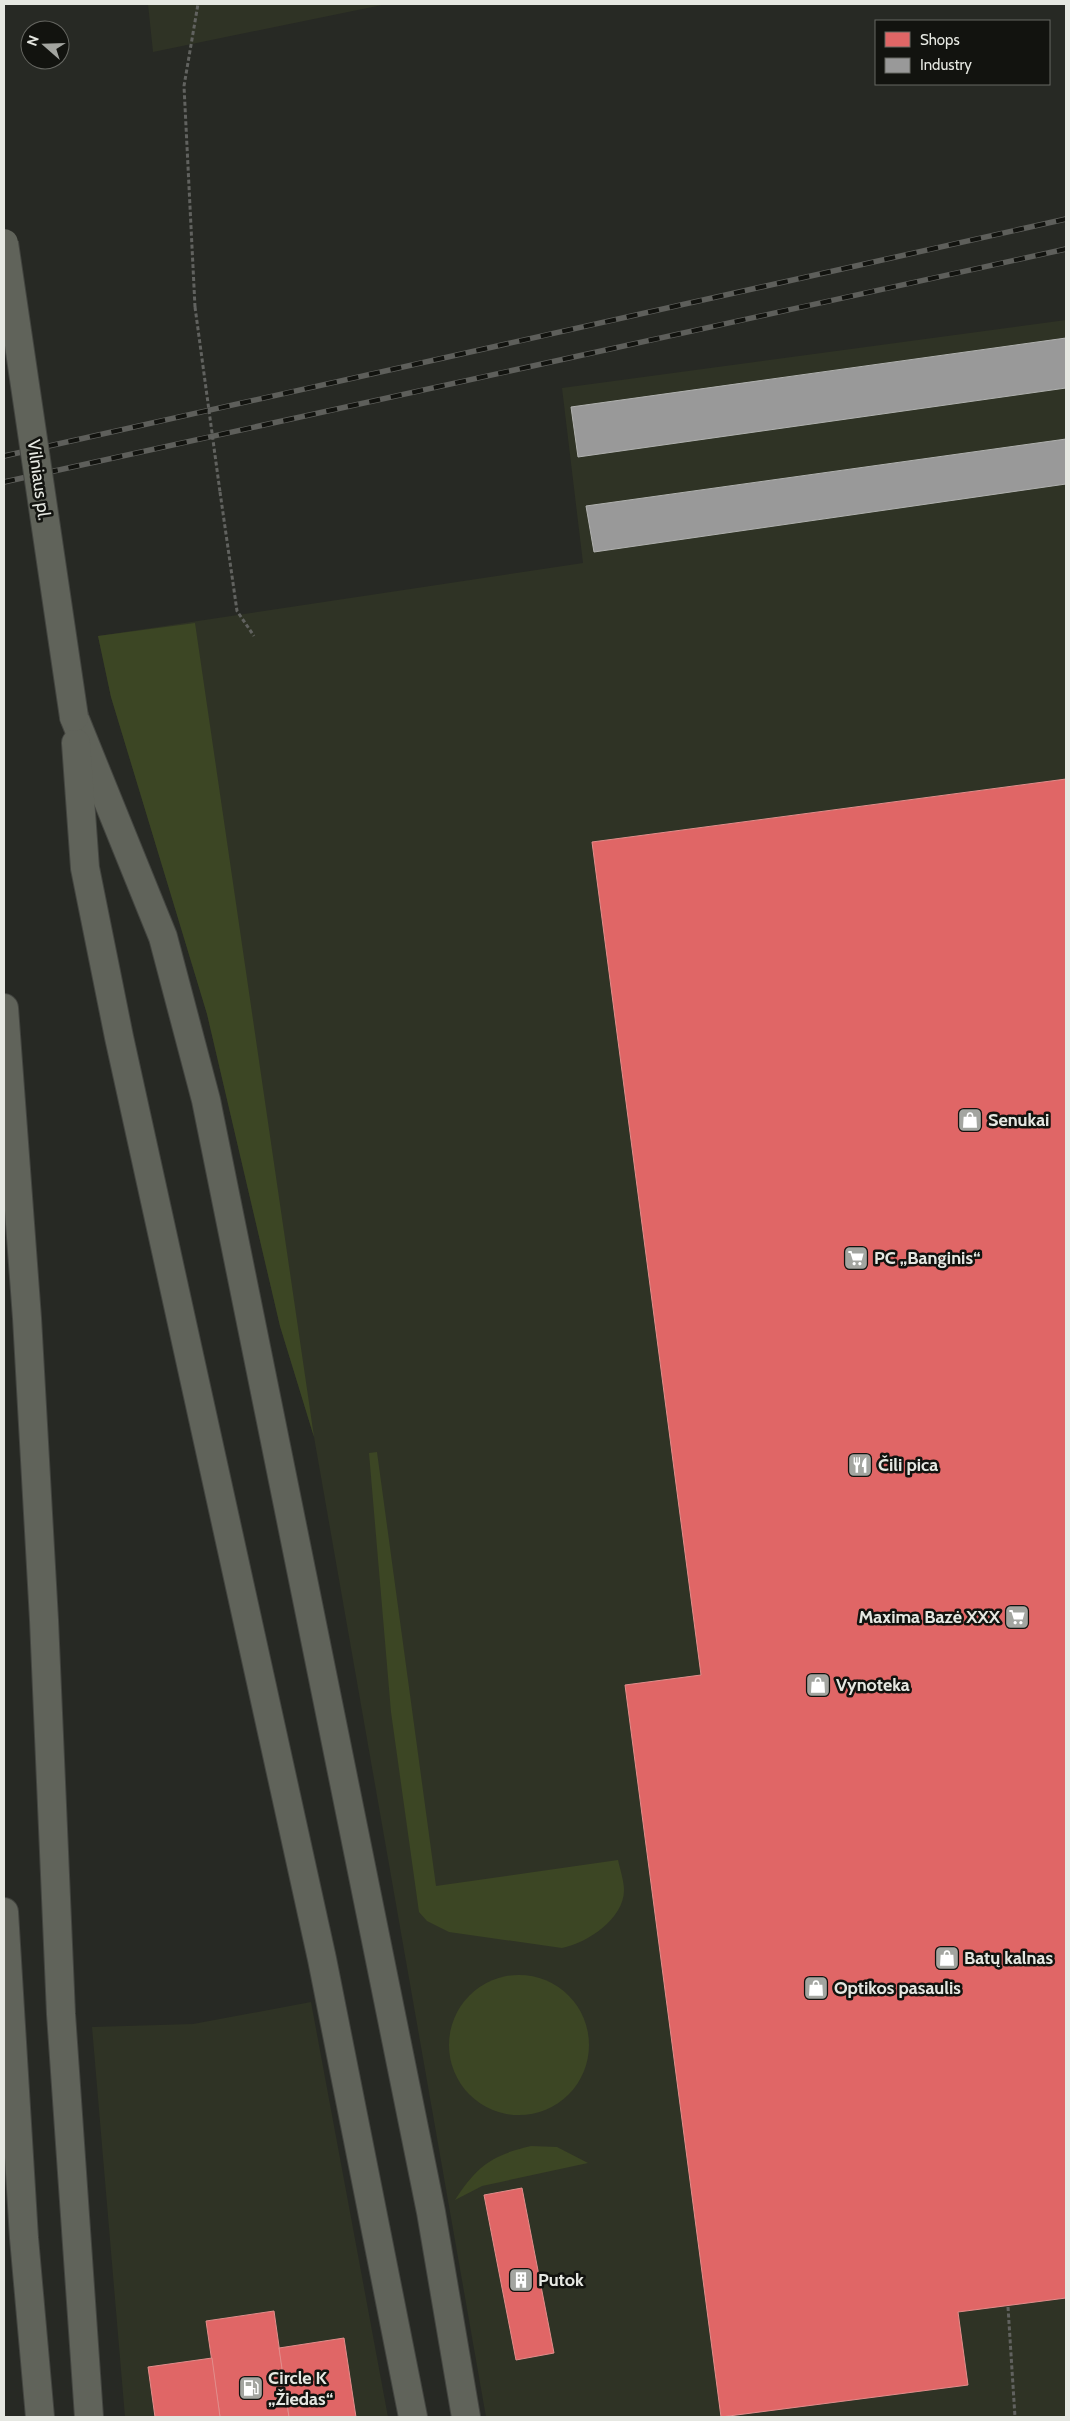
<svg xmlns="http://www.w3.org/2000/svg" width="1070" height="2421" viewBox="0 0 1070 2421" font-family="Cabin,sans-serif">
<rect width="100%" height="100%" fill="#272924"/>
<g fill="#2f3325">
<polygon points="148,4 387,4 153,52"/>
<polygon points="1066,320 1066,2417 486,2417 314,1437 280,1326 207,1014 111,697 98,636 583,563 562,388"/>
<polygon points="311,2002 388,2417 125,2417 92,2027 193,2024"/>
</g>
<g fill="#3c4624">
<polygon points="195,623 314,1437 280,1326 207,1014 111,697 98,636"/>
<path d="M377 1452 436 1886 618 1860C620 1869 624 1881 624 1890 624 1919 587 1943 562 1948L449 1932 427 1921 419 1912 391 1712 369 1453Z"/>
<circle cx="519" cy="2045" r="70"/>
<path d="M531 2146 557 2147 588 2163 482 2186 455 2200C477 2166 492 2155 531 2146Z"/>
</g>
<g fill="#e06666" stroke="#e28d8b">
<polygon points="1066,779 1066,2298 958,2312 968,2385 721,2417 625,1685 701,1675 592,842"/>
<polygon points="522,2188 554,2353 516,2360 484,2195"/>
<polygon points="274,2311 289,2417 220,2417 206,2321"/>
<polygon points="344,2338 356,2417 289,2417 279,2348"/>
<polygon points="212,2358 220,2417 155,2417 148,2367"/>
</g>
<g fill="#999" stroke="#b0b1af">
<polygon points="1066,338 1066,388 578,457 571,407"/>
<polygon points="1066,439 1066,484 594,552 586,506"/>
</g>
<g fill="none" stroke-linecap="round" stroke-linejoin="round">
<defs>
<g id="trunk">
<polyline points="74,717 163,937 206,1100 431,2212 466,2417"/>
<polyline points="76,743 85,868 119,1037 322,1959 413,2417"/>
<polyline points="4,1008 27,1318 44,1620 61,2014 89,2417"/>
<polyline points="4,1912 24,2238 40,2417"/>
</g>
</defs>
<use href="#trunk" stroke="#434540" stroke-width="30"/>
<g stroke="#61625f" stroke-width="3" stroke-dasharray="4 2.5" stroke-linecap="butt">
<polyline points="195,307 184,86 198,4"/>
<polyline points="220,492 237,611 254,636"/>
<polyline points="1008,2307 1015,2417"/>
</g>
<use href="#trunk" stroke="#60635a" stroke-width="28"/>
<defs>
<g id="rail">
<polyline points="4,456 1066,219"/>
<polyline points="4,482 1066,249"/>
</g>
</defs>
<use href="#rail" stroke="#5e5f5b" stroke-width="5.5"/>
<use href="#rail" stroke="#12130f" stroke-width="4" stroke-dasharray="11" stroke-linecap="butt"/>
<defs>
<polyline id="trunk-bridge" points="4,243 74,717"/>
</defs>
<use href="#trunk-bridge" stroke="#434540" stroke-width="30" stroke-linecap="butt"/>
<polyline stroke="#61625f" stroke-width="3" stroke-dasharray="4 2.5" stroke-linecap="butt" points="195,307 220,492"/>
<use href="#trunk-bridge" stroke="#60635a" stroke-width="28"/>
</g>
<defs>
<symbol id="shop-square" viewBox="-11 -11 22 22"><rect x="-9" y="-9" width="18" height="18" rx="4" fill="#a3a5a0" stroke="#12130f"/><path d="M-5-2.5h2.3a2.7 3.5 0 0 1 5.4 0H5L5.5 6h-11ZM-1.5-2.5h3a1.5 2.3 0 0 0-3 0Z" fill="#fff"/></symbol>
<symbol id="supermarket-square" viewBox="-11 -11 22 22"><rect x="-9" y="-9" width="18" height="18" rx="4" fill="#a3a5a0" stroke="#12130f"/><path d="M-6-5.5h2.5l.6 2H6L4.5 2H-2.5L-4.4-4H-6ZM-1.5 3.2a1.3 1.3 0 1 0 .1 0ZM3 3.2a1.3 1.3 0 1 0 .1 0Z" fill="#fff"/></symbol>
<symbol id="restaurant-square" viewBox="-11 -11 22 22"><rect x="-9" y="-9" width="18" height="18" rx="4" fill="#a3a5a0" stroke="#12130f"/><path d="M-5-6h1v4h1v-4h1v4h1v-4h1v5L-1.5 .5V6h-2V.5L-5-1ZM5-6V6H3V1.5H1.5Q1.5-4 5-6Z" fill="#fff"/></symbol>
<symbol id="building-square" viewBox="-11 -11 22 22"><rect x="-9" y="-9" width="18" height="18" rx="4" fill="#a3a5a0" stroke="#12130f"/><path d="M-4-6H4V6H1V3H-1V6H-4ZM-2.5-4.3h1.7v1.8h-1.7ZM.8-4.3h1.7v1.8H.8ZM-2.5-1h1.7V.8h-1.7ZM.8-1h1.7V.8H.8Z" fill="#fff"/></symbol>
<symbol id="fuel-square" viewBox="-11 -11 22 22"><rect x="-9" y="-9" width="18" height="18" rx="4" fill="#a3a5a0" stroke="#12130f"/><path d="M-5.5-6h7V0h2V4h1.3V-2.5L3-4.5l.8-.8L6-3V5H2.5V1h-1V6h-7ZM-4.2-4.7v3.2H.2V-4.7Z" fill="#fff"/></symbol>
</defs>
<g fill-rule="evenodd">
<use href="#shop-square" x="956" y="1106" width="28" height="28"/>
<use href="#supermarket-square" x="842" y="1244" width="28" height="28"/>
<use href="#restaurant-square" x="846" y="1451" width="28" height="28"/>
<use href="#supermarket-square" x="1003" y="1603" width="28" height="28"/>
<use href="#shop-square" x="804" y="1671" width="28" height="28"/>
<use href="#shop-square" x="933" y="1944" width="28" height="28"/>
<use href="#shop-square" x="802" y="1974" width="28" height="28"/>
<use href="#building-square" x="507" y="2266" width="28" height="28"/>
<use href="#fuel-square" x="237" y="2374" width="28" height="28"/>
</g>
<g text-anchor="middle" dominant-baseline="central" stroke-width="5" stroke-linejoin="round" paint-order="stroke">
<g font-size="18" fill="#e6e8e2" stroke="#12130f">
<text transform="translate(39 480) rotate(82)">Vilniaus pl.</text>
</g>
<g font-size="18" font-weight="bold" fill="#e6e8e2" stroke="#12130f" text-anchor="start">
<text x="988" y="1120">Senukai</text>
<text x="874" y="1258">PC „Banginis“</text>
<text x="878" y="1465">Čili pica</text>
<text x="1000" y="1617" text-anchor="end">Maxima Bazė XXX</text>
<text x="836" y="1685">Vynoteka</text>
<text x="964" y="1958">Batų kalnas</text>
<text x="834" y="1988">Optikos pasaulis</text>
<text x="538" y="2280">Putok</text>
<text x="268" y="2378">Circle K<tspan x="268" dy="21">„Žiedas“</tspan></text>
</g>
</g>
<rect width="1070" height="2421" fill="none" stroke="#e6e8e2" stroke-width="10"/>
<rect x="875" y="20" width="175" height="65" fill="#12130f" stroke="#676863"/>
<rect x="885" y="32" width="25" height="15" fill="#e06666" stroke="#676863"/>
<text x="920" y="45" font-size="15" fill="#e6e8e2">Shops</text>
<rect x="885" y="58" width="25" height="15" fill="#999999" stroke="#676863"/>
<text x="920" y="70" font-size="15" fill="#e6e8e2">Industry</text>
<g transform="translate(45 45) rotate(290)"><circle r="24" fill="#12130f" stroke="#676863"/>
<path d="M0-4L9 19L0 12L-9 19Z" fill="#a3a5a0"/>
<text y="-8" font-size="14" font-weight="bold" text-anchor="middle" fill="#e6e8e2">N</text>
</g>
</svg>
